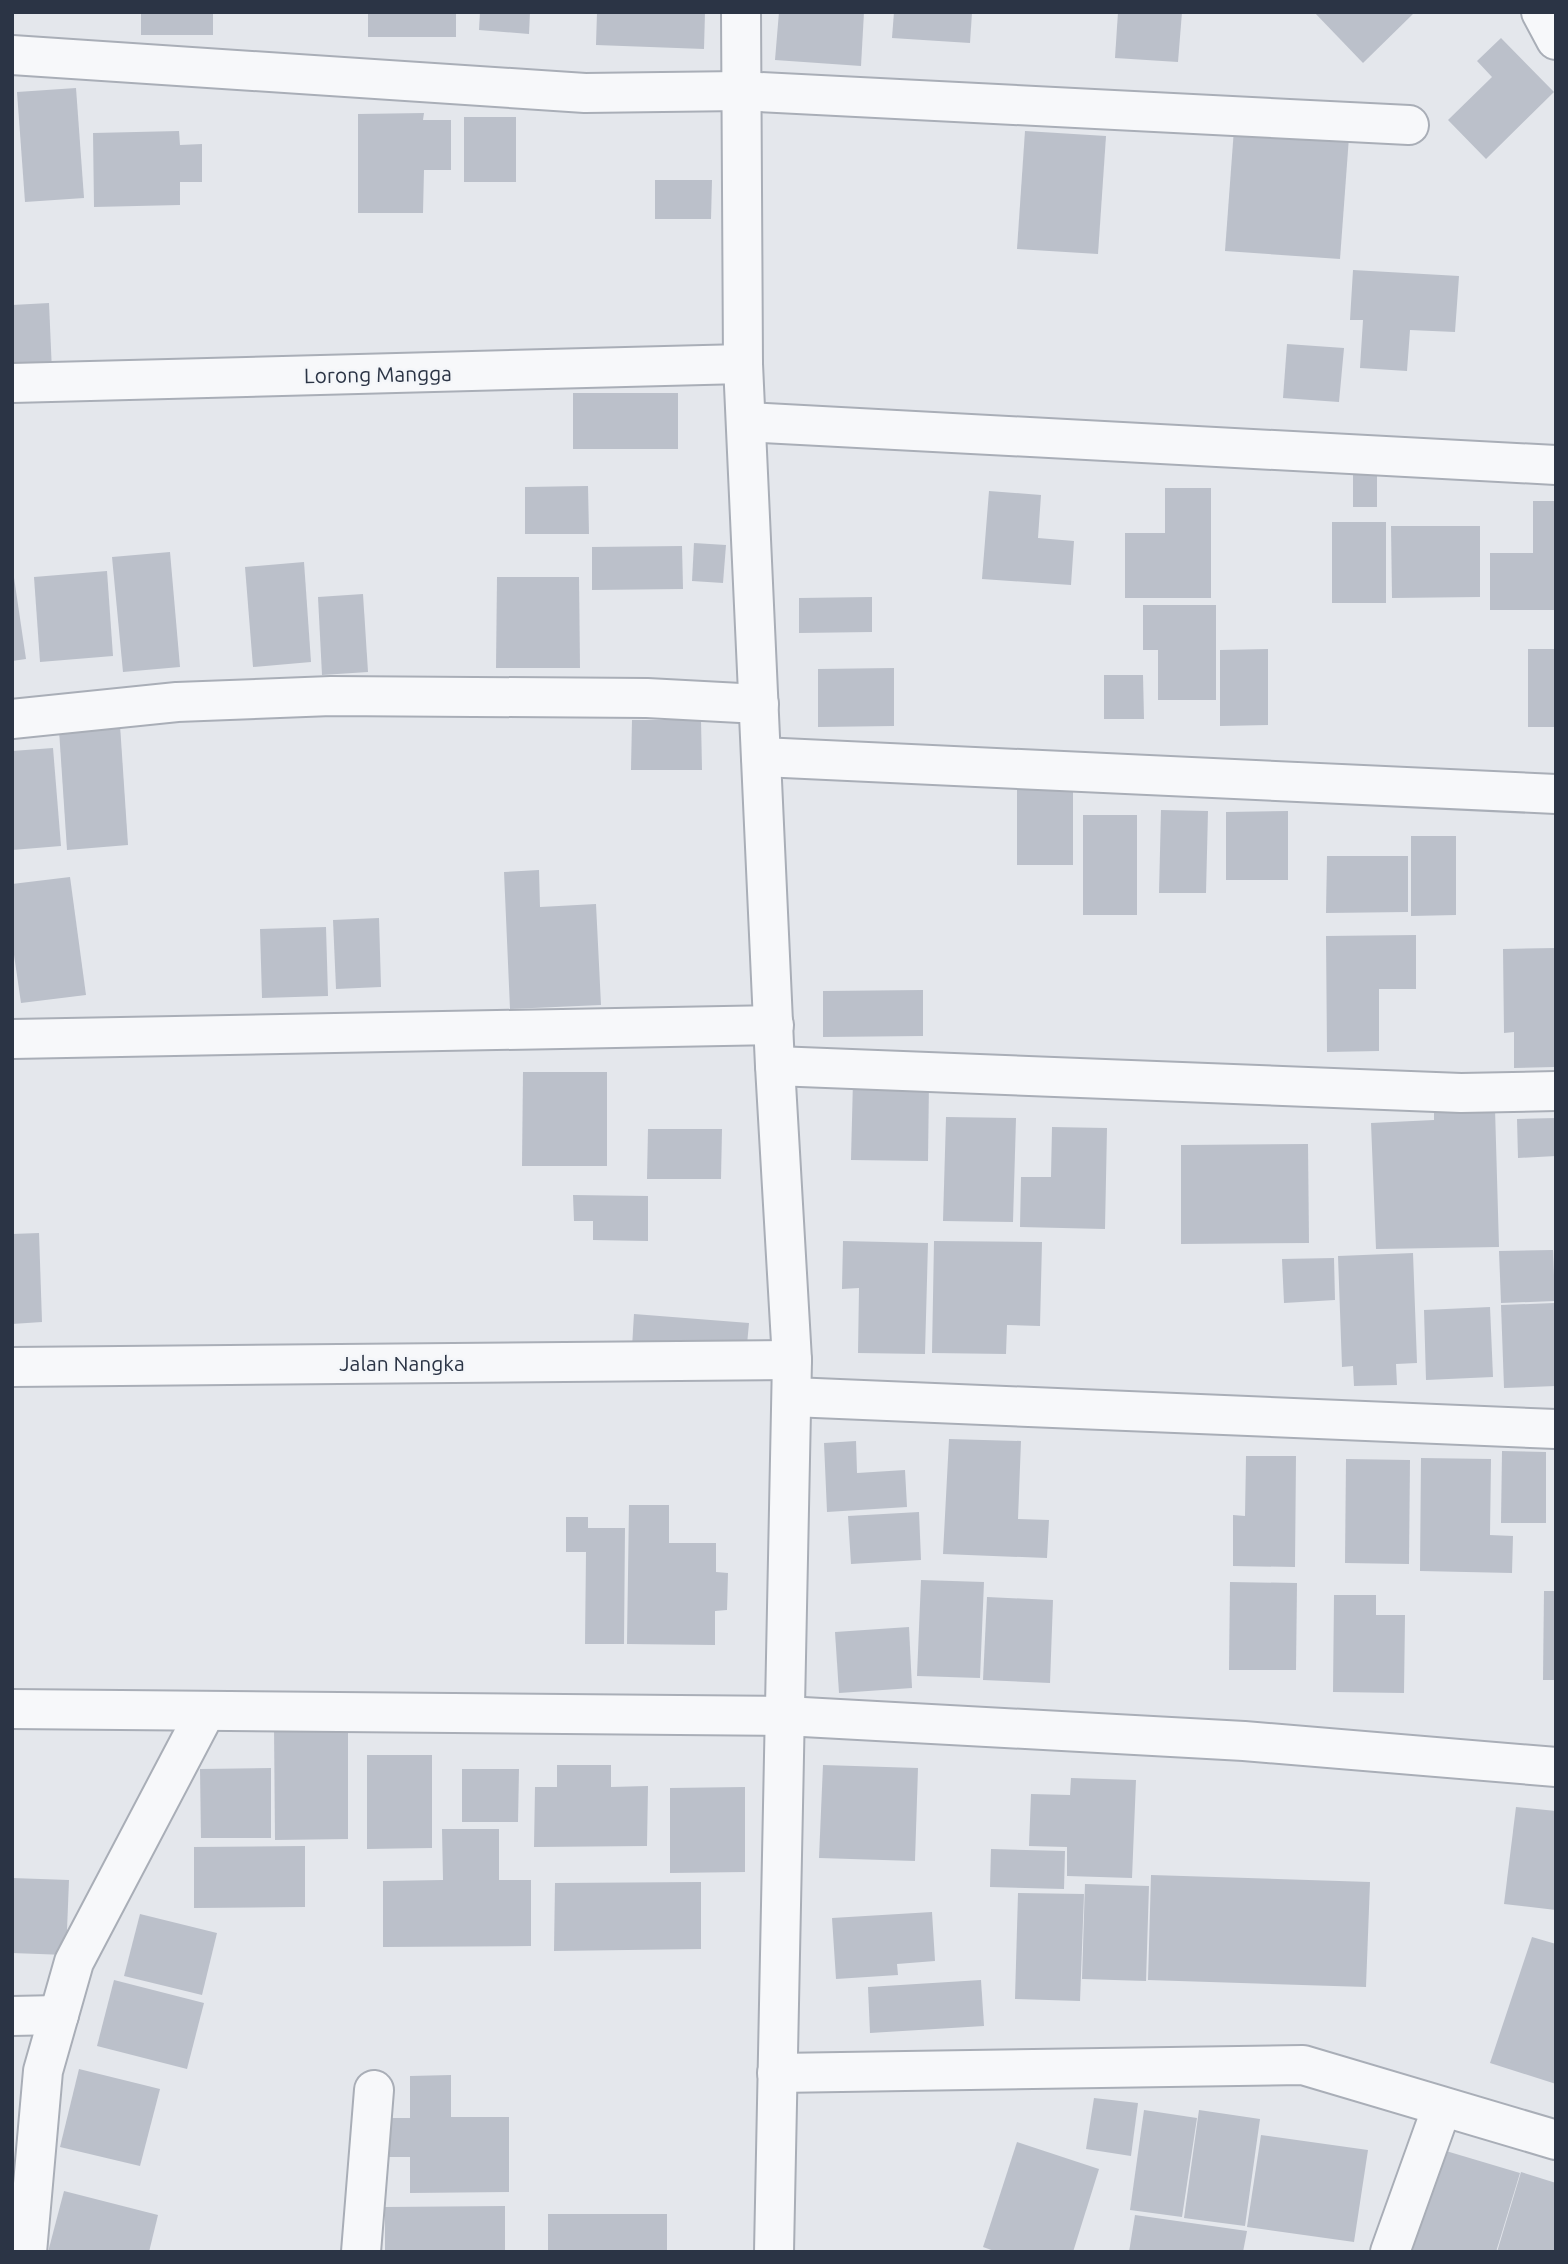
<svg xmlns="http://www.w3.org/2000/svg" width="1568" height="2264" viewBox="0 0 1568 2264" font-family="Ubuntu,sans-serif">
<rect width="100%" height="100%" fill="#e4e7ec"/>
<g fill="#bbc0ca">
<rect x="141" y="12" width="72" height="23"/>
<rect x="368" y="12" width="88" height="25"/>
<polygon points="480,12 530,12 529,34 479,30"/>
<polygon points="597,12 705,12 704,49 596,45"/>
<polygon points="779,12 864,12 861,66 775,60"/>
<polygon points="894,12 972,12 970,43 892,38"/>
<polygon points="1118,12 1182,12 1178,62 1115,58"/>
<polygon points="1314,12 1415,12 1363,63"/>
<polygon points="1501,38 1554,92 1486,159 1448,120 1492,77 1477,61"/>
<polygon points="76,88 84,198 25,202 17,92"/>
<polygon points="424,113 423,120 451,120 451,170 424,170 423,213 358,213 358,114"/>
<rect x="464" y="117" width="52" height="65"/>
<polygon points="1234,129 1349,137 1340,259 1225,251"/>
<polygon points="179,131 180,145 202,144 202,182 180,182 180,205 94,207 93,133"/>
<polygon points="1025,131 1106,136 1098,254 1017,249"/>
<polygon points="655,180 712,180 711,219 655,219"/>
<polygon points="1353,270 1459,276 1455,332 1410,330 1407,371 1360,368 1363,320 1350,320"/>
<polygon points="49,303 52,372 12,374 12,305"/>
<polygon points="1287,344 1344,348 1339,402 1283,398"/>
<rect x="573" y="393" width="105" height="56"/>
<polygon points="1377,470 1377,507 1353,507 1353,471"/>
<polygon points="588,486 589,534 525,534 525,487"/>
<polygon points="1165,488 1211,488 1211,598 1125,598 1125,533 1165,533"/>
<polygon points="989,491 1041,495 1038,538 1074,541 1071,585 982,579"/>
<polygon points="1533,501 1556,501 1556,610 1490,610 1490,553 1533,553"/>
<rect x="1332" y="522" width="54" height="81"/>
<polygon points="1391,526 1480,526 1480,597 1392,598"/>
<polygon points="694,543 726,545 723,583 692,581"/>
<polygon points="682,546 683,589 592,590 592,547"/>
<polygon points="170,552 180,667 123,672 112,557"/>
<polygon points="304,562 311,662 253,667 245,567"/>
<polygon points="12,564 26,659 12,661"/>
<polygon points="107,571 113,656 40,662 34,577"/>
<polygon points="497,577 579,577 580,668 496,668"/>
<polygon points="363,594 368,672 322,675 318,597"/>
<polygon points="872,597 872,632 799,633 799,598"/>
<polygon points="1143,605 1216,605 1216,700 1158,700 1158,650 1143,650"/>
<polygon points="1268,649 1268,725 1220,726 1220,650"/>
<rect x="1528" y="649" width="28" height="78"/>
<polygon points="894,668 894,726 818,727 818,669"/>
<polygon points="1104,675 1143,675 1144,719 1104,719"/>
<polygon points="632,720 701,720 702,770 631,770"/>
<polygon points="120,725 128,845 67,850 59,730"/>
<polygon points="53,748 61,846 12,850 12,751"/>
<polygon points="1073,789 1073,865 1017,865 1017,790"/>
<polygon points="1161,810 1208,811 1206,893 1159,893"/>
<polygon points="1288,811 1288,880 1226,880 1226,812"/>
<rect x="1083" y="815" width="54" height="100"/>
<polygon points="1411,836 1456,836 1456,915 1411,916"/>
<polygon points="1327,856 1408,856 1408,912 1326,913"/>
<polygon points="539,870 540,907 596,904 601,1005 510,1009 504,872"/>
<polygon points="70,877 86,995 21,1003 12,941 12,884"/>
<polygon points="379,918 381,987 336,989 333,920"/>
<polygon points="326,927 328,996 262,998 260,929"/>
<polygon points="1416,935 1416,989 1379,989 1379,1051 1327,1052 1326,936"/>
<polygon points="1556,948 1554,1067 1514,1068 1514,1032 1504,1033 1503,949"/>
<polygon points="923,990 923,1036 823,1037 823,991"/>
<polygon points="523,1072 607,1072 607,1166 522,1166"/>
<polygon points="853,1080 929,1081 928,1161 851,1160"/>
<polygon points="1495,1108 1499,1247 1376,1249 1371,1123 1434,1120 1434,1111"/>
<polygon points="946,1117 1016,1118 1013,1222 943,1221"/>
<polygon points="1556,1118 1556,1156 1518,1158 1517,1119"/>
<polygon points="1052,1127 1107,1128 1105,1229 1020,1227 1021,1177 1051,1177"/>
<polygon points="648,1129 722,1129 721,1179 647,1179"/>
<polygon points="1308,1144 1309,1243 1181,1244 1181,1145"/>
<polygon points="573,1195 648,1196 648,1241 593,1240 593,1221 574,1221"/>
<polygon points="39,1233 42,1322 12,1324 12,1234"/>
<polygon points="843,1241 928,1243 925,1354 858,1353 859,1288 842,1289"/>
<polygon points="934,1241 1042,1242 1040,1326 1007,1325 1006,1354 932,1353"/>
<polygon points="1553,1250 1555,1301 1501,1303 1499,1251"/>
<polygon points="1413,1253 1417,1363 1396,1364 1397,1385 1354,1386 1353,1366 1342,1367 1338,1256"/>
<polygon points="1334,1258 1335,1300 1284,1303 1282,1259"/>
<polygon points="1554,1303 1556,1386 1504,1388 1501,1305"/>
<polygon points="1490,1307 1493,1377 1426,1380 1424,1310"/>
<polygon points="634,1314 749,1323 746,1355 632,1347"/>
<polygon points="949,1439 1021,1441 1018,1519 1049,1520 1047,1558 943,1554"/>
<polygon points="856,1441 857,1473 905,1470 907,1507 827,1512 824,1443"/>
<polygon points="1502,1451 1546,1452 1546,1523 1501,1523"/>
<polygon points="1246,1456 1296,1456 1295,1567 1233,1566 1233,1515 1245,1516"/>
<polygon points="1421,1458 1491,1459 1490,1535 1513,1536 1512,1573 1420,1571"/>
<polygon points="1346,1459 1410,1460 1409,1564 1345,1563"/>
<polygon points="629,1505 669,1505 669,1543 716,1543 716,1572 728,1573 727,1610 715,1611 715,1645 627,1644"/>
<polygon points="919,1512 921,1560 851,1564 848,1516"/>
<polygon points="566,1517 588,1517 588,1528 625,1528 624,1644 585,1644 586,1552 566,1552"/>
<polygon points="921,1580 984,1582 980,1678 917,1676"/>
<polygon points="1230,1582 1297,1583 1296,1670 1229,1670"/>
<polygon points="1544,1591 1556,1591 1556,1680 1543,1680"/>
<polygon points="1334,1595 1376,1595 1376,1615 1405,1615 1404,1693 1333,1692"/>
<polygon points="987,1597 1053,1600 1050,1683 983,1680"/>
<polygon points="909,1627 912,1688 839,1693 835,1632"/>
<polygon points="348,1725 348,1839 275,1840 274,1726"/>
<polygon points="367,1755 432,1755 432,1848 367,1849"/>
<polygon points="557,1765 611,1765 611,1787 648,1786 647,1846 534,1847 535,1787 557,1787"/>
<polygon points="823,1765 918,1768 915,1861 819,1858"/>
<polygon points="271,1768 271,1838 201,1838 200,1769"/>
<polygon points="462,1769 519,1769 518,1822 462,1822"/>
<polygon points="1071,1778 1136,1780 1132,1878 1067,1876 1067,1847 1029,1846 1031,1794 1070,1795"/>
<polygon points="745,1787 745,1872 670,1873 670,1788"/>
<polygon points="1516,1807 1556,1811 1556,1910 1504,1904"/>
<polygon points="442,1829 499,1829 499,1880 531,1880 531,1946 383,1947 383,1881 443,1880"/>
<polygon points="305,1846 305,1907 194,1908 194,1847"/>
<polygon points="991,1849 1065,1851 1064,1889 990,1887"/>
<polygon points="1151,1875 1370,1882 1366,1987 1148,1980"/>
<polygon points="12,1878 69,1880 66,1955 12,1953"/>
<polygon points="701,1882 701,1949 554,1951 555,1883"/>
<polygon points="1085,1884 1149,1886 1146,1981 1082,1979"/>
<polygon points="1018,1893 1084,1894 1080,2001 1015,1999"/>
<polygon points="932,1912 935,1961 897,1964 898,1975 836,1979 832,1918"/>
<polygon points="140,1914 217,1933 202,1995 124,1976"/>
<polygon points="1532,1937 1556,1944 1556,2084 1490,2063"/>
<polygon points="114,1980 204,2003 187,2069 97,2046"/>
<polygon points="981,1980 984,2026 870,2033 868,1987"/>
<polygon points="79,2069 160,2089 140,2166 60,2147"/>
<polygon points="451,2075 451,2117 509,2117 509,2192 410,2193 410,2157 380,2157 380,2118 410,2118 410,2076"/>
<polygon points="1094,2098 1138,2103 1131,2156 1086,2149"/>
<polygon points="1144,2110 1197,2118 1182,2217 1130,2210"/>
<polygon points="1199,2110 1260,2119 1245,2226 1184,2218"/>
<polygon points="1261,2135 1368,2150 1354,2242 1247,2227"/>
<polygon points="1017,2142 1099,2169 1073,2252 997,2252 983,2247"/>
<polygon points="1436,2148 1520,2173 1496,2252 1405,2252"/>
<polygon points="1521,2172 1556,2183 1556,2252 1497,2252"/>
<polygon points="64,2191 158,2215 149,2252 48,2252"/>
<polygon points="505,2206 505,2252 385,2252 385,2207"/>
<rect x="548" y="2214" width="119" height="38"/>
<polygon points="1135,2215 1247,2231 1243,2252 1129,2252"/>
</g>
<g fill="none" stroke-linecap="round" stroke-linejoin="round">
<defs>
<g id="minor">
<polyline points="1541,12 1556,40"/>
<polyline points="12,55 585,93 740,91 1409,125"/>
<polyline points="12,383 743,364"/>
<polyline points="746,422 1556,465"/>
<polyline points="12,719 177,702 331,696 647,698 759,704"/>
<polyline points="761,757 1556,794"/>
<polyline points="12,1039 774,1025"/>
<polyline points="775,1066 1461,1093 1556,1091"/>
<polyline points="12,1367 792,1360"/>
<polyline points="792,1397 1556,1429"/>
<polyline points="12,1709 785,1716 1244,1741 1556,1767"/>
<polyline points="12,2016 59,2015"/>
<polyline points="27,2252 43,2071 74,1962 206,1711"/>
<polyline points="361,2252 374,2090"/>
<polyline points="1390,2252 1442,2107"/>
</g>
<g id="tertiary">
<polyline points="741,12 743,364 775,1066 792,1360 774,2252"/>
<polyline points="777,2073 1303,2065 1556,2140"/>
</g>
</defs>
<use href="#minor" stroke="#a9aeb7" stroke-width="42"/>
<use href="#tertiary" stroke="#a9aeb7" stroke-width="42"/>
<use href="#minor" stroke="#f7f8fa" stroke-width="38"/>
<use href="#tertiary" stroke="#f7f8fa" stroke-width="38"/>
</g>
<g text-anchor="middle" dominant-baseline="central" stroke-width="5" stroke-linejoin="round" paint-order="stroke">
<g font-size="21" fill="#2b3445" stroke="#f4f6f9">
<text transform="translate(378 374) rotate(-1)">Lorong Mangga</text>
<text x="402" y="1363">Jalan Nangka</text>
</g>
</g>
<rect width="1568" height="2264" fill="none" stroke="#2b3445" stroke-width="28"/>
</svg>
